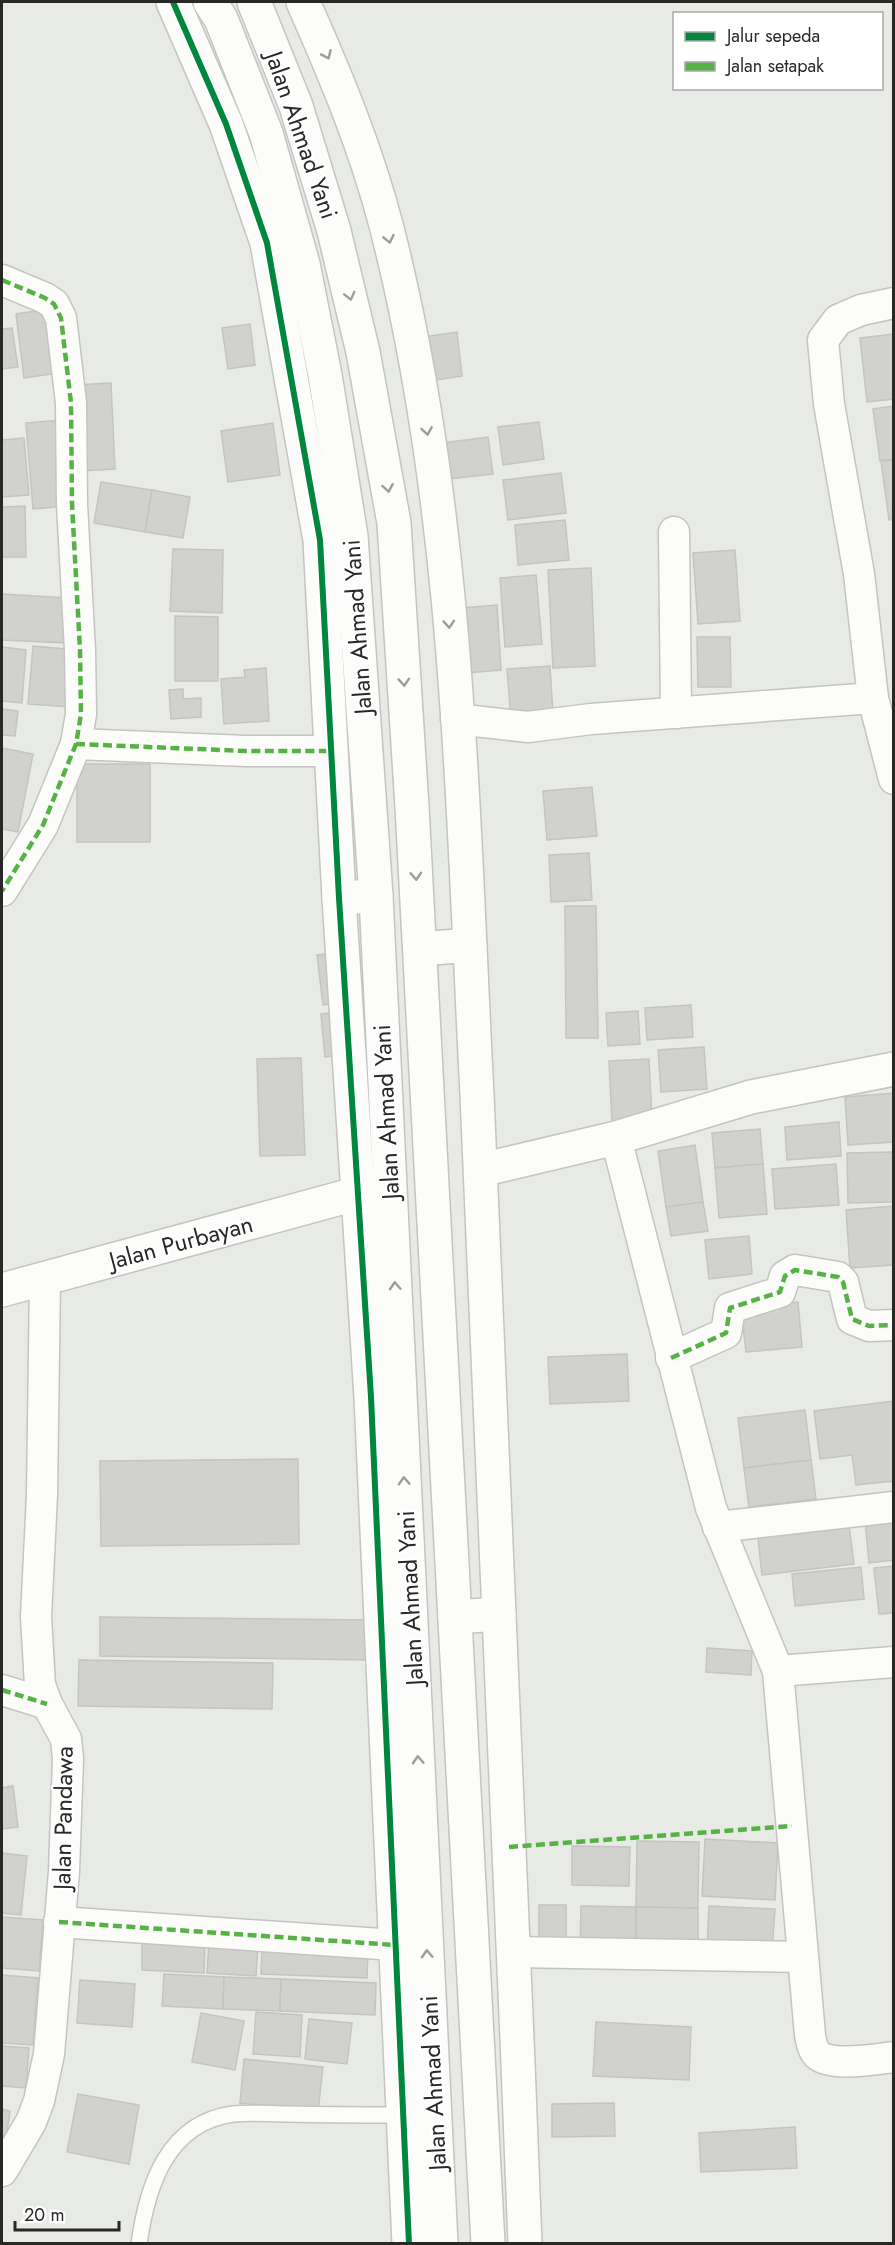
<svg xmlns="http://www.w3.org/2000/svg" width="895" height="2245" viewBox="0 0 895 2245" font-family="Jost,sans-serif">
<rect width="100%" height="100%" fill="#e8eae6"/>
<g fill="#d1d2cf" stroke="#c4c4c1" stroke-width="1.5">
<polygon points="49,309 58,373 24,378 16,314"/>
<polygon points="250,324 255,365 228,369 222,328"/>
<polygon points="12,328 18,367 2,369 2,329"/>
<polygon points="457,332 462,376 429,381 424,337"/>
<polygon points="894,334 894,399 867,402 860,338"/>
<polygon points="111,383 115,469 80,471 75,385"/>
<polygon points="894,406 894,459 880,461 873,409"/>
<polygon points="61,420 68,506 33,509 26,423"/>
<polygon points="539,422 544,459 503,465 498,427"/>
<polygon points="273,423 280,475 228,482 221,431"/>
<polygon points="488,437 493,474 448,479 443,443"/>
<polygon points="24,438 29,495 2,497 2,440"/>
<polygon points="894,460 894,519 889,520 881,461"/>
<polygon points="561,473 566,513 508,520 503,480"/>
<polygon points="101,482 152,490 145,532 94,523"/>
<polygon points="152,490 190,497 183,538 145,532"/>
<polygon points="25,506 26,557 2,557 2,507"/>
<polygon points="565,520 569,560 518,565 515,525"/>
<polygon points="173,549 223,550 222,613 170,611"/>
<polygon points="735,550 740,621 698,624 693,553"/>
<polygon points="591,568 595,666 553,668 548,570"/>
<polygon points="536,575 542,644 505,647 500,578"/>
<polygon points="2,594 68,598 66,643 2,640"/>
<polygon points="497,605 501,670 466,673 461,608"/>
<polygon points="175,616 218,617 218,681 175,681"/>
<polygon points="697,637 730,637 731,687 698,687"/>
<polygon points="33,646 76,650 71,707 28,704"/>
<polygon points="2,647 26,650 22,703 2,701"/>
<polygon points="550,666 553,716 511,719 507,669"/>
<polygon points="266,668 269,721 224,724 221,679 245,677 244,670"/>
<polygon points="183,689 183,699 201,698 201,717 171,719 169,690"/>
<polygon points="2,709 18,711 15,736 2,735"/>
<polygon points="2,748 33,754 18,832 2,829"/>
<rect x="77" y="764" width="73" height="78"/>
<polygon points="592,787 597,836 547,840 543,791"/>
<polygon points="589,853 592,900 551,902 549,855"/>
<polygon points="565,906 596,906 598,1038 566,1038"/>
<polygon points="339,953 344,1002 323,1005 317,955"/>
<polygon points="691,1005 693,1037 647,1040 645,1008"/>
<polygon points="638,1011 640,1044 608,1046 606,1013"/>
<polygon points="342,1012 346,1055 325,1057 321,1014"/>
<polygon points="704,1047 707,1089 661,1092 658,1050"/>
<polygon points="301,1058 305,1155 260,1156 257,1059"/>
<polygon points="649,1059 652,1119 612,1121 609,1061"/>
<polygon points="894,1093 894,1142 848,1145 845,1097"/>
<polygon points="839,1122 841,1156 787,1160 785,1127"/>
<polygon points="760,1129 763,1164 715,1168 712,1133"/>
<polygon points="695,1145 703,1202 666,1207 658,1151"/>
<polygon points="893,1152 894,1202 848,1203 847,1153"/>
<polygon points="763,1164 767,1214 719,1218 715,1168"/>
<polygon points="836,1164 839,1205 775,1209 772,1169"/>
<polygon points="703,1202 708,1231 671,1236 666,1207"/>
<polygon points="894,1206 894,1265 850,1268 846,1210"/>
<polygon points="749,1236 752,1274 709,1279 705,1240"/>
<polygon points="798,1302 802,1347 746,1352 741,1308"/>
<polygon points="627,1354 629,1401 550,1404 548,1357"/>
<polygon points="894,1401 894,1481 856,1485 852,1455 820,1459 814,1411"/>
<polygon points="805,1410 811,1460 744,1468 738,1418"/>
<polygon points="298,1459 299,1544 101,1546 100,1461"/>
<polygon points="811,1460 816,1499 749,1507 744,1468"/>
<polygon points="894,1517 894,1560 869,1563 865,1520"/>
<polygon points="848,1518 854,1564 762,1575 757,1529"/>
<polygon points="894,1566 894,1613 879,1614 874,1568"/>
<polygon points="861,1567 864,1599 795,1606 792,1574"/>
<polygon points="100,1617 370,1620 369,1660 100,1656"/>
<polygon points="707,1648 752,1651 751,1675 706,1672"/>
<polygon points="79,1660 273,1663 272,1709 78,1706"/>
<polygon points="13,1786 18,1827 2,1829 2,1788"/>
<polygon points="705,1839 778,1843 775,1900 702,1896"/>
<polygon points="637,1841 699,1842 698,1908 636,1907"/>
<polygon points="572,1846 630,1847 629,1886 572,1885"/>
<polygon points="2,1853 27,1856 21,1915 2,1913"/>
<polygon points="539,1905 566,1905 566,1949 539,1948"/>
<polygon points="581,1906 636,1907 636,1953 580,1952"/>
<polygon points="709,1906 775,1909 772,1951 707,1948"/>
<polygon points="636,1907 698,1908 698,1954 636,1953"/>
<polygon points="2,1917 43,1920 39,1971 2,1968"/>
<polygon points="142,1939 205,1941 204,1973 142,1970"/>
<polygon points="209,1942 258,1945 256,1976 207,1973"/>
<polygon points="262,1947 368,1950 367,1978 261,1974"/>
<polygon points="164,1974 224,1977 223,2009 162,2006"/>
<polygon points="2,1975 38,1978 33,2045 2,2043"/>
<polygon points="224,1977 281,1979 280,2011 223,2009"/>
<polygon points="281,1979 376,1983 375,2015 280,2011"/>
<polygon points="80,1980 135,1984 132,2027 77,2023"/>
<polygon points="256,2012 302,2015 300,2057 253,2054"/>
<polygon points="201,2013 244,2021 235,2070 192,2062"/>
<polygon points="309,2019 352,2023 347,2064 305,2059"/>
<polygon points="596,2022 691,2027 689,2080 593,2076"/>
<polygon points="2,2046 29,2048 26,2088 2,2086"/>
<polygon points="244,2059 323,2067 318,2111 240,2103"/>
<polygon points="78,2094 139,2105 129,2164 67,2152"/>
<polygon points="614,2103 615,2136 552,2137 552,2104"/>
<polygon points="2,2109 10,2111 5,2147 2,2147"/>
<polygon points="795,2127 797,2168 701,2172 699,2133"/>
</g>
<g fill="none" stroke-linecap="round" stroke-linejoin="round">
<defs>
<path id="service" d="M139 2244C147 2186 167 2123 233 2114 251 2112 271 2114 289 2114 327 2115 365 2115 403 2115"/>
<g id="minor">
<polyline points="2,280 45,298 54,304 61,318 71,403 72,504 80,650 81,714 76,744 43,825 2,891"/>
<polyline points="894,303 861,310 838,320 823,340 829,404 859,574 873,698 894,779"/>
<polyline points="674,532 676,713"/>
<polyline points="456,719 528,727 591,719 873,698"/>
<polyline points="76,744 246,751 332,751"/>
<path d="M616 1138 711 1508 778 1671 810 2035C811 2041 812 2048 816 2053 827 2068 876 2059 894 2057"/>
<polyline points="671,1358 726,1333 730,1308 780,1292 785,1276 795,1270 838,1277 843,1282 852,1319 869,1326 894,1325"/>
<polyline points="718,1527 894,1507"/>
<polyline points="778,1671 894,1662"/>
<polyline points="2,1690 47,1704"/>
<polyline points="59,1922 395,1945"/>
<polyline points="513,1952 803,1957"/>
<polyline points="2,2171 31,2122 39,2101 49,2054 64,1871 68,1759 66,1739 47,1704 40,1685 36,1617 42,1495 45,1280"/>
</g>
<g id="tertiary">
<polyline points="173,2 226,124 267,243 320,540 339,898 371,1397 409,2244"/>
<path d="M303 2C335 74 366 148 386 225 459 508 462 805 477 1095 496 1478 510 1861 525 2244"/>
<polyline points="481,1170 616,1138 751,1097 894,1069"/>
<polyline points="2,1290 359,1193"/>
</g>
<g id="trunk">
<polyline points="210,2 221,19 266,133 303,264 325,375 351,536 376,896 441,2244"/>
<polyline points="254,2 296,106 334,231 363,352 394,523 412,807 488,2244"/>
<polyline points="339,898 376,896"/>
<polyline points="420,949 470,945"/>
<polyline points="455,1617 499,1614"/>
</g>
</defs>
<use href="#service" stroke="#c4c5c3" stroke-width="18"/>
<use href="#minor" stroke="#c4c5c3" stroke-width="33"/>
<use href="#tertiary" stroke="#c4c5c3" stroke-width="36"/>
<use href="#trunk" stroke="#c4c5c3" stroke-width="36"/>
<use href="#service" stroke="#fcfcfb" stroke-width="15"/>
<use href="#minor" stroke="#fcfcfb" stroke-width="30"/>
<use href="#tertiary" stroke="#fcfcfb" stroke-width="33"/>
<use href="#trunk" stroke="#fcfcfb" stroke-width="33"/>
<g stroke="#56b245" stroke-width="4.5" stroke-dasharray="9 4.5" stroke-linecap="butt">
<polyline points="2,280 45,298 54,304 61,318 71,403 72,504 80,650 81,714 76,744 43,825 2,891"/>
<polyline points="76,744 246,751 332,751"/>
<polyline points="671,1358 726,1333 730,1308 780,1292 785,1276 795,1270 838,1277 843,1282 852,1319 869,1326 894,1325"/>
<polyline points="2,1690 47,1704"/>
<polyline points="509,1847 792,1826"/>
<polyline points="59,1922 395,1945"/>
</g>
<defs>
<polyline id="cycleway" points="173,2 226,124 267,243 320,540 339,898 371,1397 409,2244"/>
</defs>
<use href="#cycleway" stroke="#fff" stroke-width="10"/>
<use href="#cycleway" stroke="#00873e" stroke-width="6"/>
</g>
<defs><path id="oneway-chevron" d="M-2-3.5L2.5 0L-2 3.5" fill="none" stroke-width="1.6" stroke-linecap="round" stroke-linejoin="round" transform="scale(1.5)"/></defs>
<g stroke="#9d9d9c">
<use href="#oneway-chevron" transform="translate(327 55) rotate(66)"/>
<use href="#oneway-chevron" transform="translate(389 239) rotate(77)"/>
<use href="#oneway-chevron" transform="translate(350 296) rotate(76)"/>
<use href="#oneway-chevron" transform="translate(427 431) rotate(81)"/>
<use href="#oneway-chevron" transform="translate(388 488) rotate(80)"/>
<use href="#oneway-chevron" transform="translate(449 624) rotate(86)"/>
<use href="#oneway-chevron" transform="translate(404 682) rotate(86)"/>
<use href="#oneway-chevron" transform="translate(416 876) rotate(87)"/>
<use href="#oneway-chevron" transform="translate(395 1286) rotate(-93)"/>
<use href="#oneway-chevron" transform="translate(404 1481) rotate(-93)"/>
<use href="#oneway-chevron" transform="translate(418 1760) rotate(-93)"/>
<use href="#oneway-chevron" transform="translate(427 1954) rotate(-93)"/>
</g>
<g text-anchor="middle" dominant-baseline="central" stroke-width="4.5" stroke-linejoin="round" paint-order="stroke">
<g font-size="24" fill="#282927" stroke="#fff">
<text transform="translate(302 135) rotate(71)">Jalan Ahmad Yani</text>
<text transform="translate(357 627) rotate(-94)">Jalan Ahmad Yani</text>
<text transform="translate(386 1112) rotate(-93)">Jalan Ahmad Yani</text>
<text transform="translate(181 1242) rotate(-15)">Jalan Purbayan</text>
<text transform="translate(410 1598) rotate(-93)">Jalan Ahmad Yani</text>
<text transform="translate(63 1818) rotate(-89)">Jalan Pandawa</text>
<text transform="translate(433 2083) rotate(-93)">Jalan Ahmad Yani</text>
</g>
</g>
<rect width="895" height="2245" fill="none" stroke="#282927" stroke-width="6"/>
<rect x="673" y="12" width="210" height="78" fill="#ffffff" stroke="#a9a9a9" stroke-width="1.5"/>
<rect x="685" y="32" width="30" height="9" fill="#00873e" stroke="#a9a9a9" stroke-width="1.5"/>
<text x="727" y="42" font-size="18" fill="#282927">Jalur sepeda</text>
<rect x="685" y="62" width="30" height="9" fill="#56b245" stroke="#a9a9a9" stroke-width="1.5"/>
<text x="727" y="72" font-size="18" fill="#282927">Jalan setapak</text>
<path d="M15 2221v9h104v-9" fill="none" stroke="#282927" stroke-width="3"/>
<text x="24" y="2221" font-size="18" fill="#282927" stroke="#ffffff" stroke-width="4.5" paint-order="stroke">20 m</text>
</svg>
